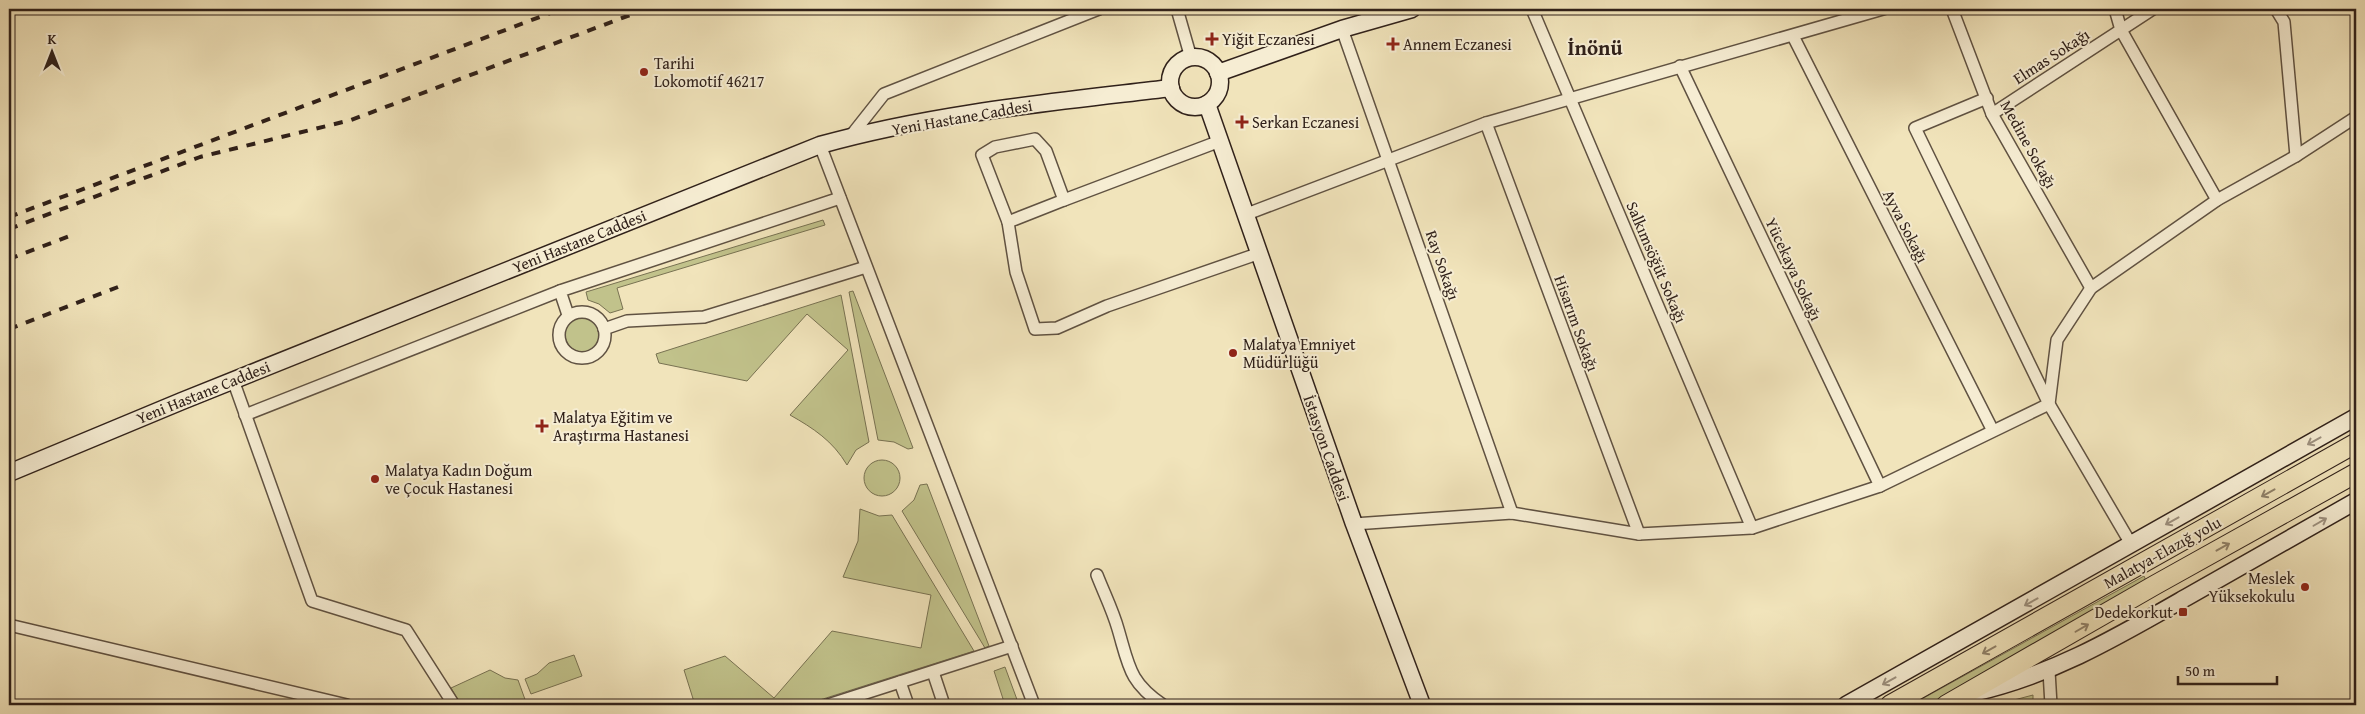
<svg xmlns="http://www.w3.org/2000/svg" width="2365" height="714" viewBox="0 0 2365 714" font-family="'Gentium Book Plus',serif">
<rect width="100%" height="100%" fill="#f1e4bb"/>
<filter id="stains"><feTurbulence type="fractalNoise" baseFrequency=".004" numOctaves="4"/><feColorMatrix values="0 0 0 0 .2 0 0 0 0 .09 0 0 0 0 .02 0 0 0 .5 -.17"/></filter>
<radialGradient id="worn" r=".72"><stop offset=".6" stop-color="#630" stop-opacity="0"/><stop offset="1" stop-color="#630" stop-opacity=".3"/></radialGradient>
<g fill="#c1c28b" stroke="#787252">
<polygon points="823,220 825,225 617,288 623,309 610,313 599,304 588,300 586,292"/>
<polygon points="853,291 913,448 908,449 894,442 878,440 849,292"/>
<path d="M841 295 869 442 856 450 847 465C833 441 813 428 790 415L848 350 807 314 747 381 659 363 656 354Z"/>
<circle cx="583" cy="334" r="18"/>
<circle cx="882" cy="478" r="18"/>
<polygon points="927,484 989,646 985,648 902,511 914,500 920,485"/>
<polygon points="860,509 879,516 892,515 974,651 804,705 695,705 684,670 725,656 774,698 832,631 921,648 931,595 843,577 858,541"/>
<polygon points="2144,576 2147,583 1935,705 1911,705"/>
<polygon points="574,655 582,676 531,694 525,679 537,674 549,663"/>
<polygon points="1005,667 1019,705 1005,705 994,671"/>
<polygon points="490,670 505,678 518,680 527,705 461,705 451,688"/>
<polygon points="2033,695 2033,705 1995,705"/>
</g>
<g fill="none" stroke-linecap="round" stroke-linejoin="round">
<defs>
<g id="minor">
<polyline points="1177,9 1191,58"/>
<polyline points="1532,9 1752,528"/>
<polyline points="1952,9 1992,114 2091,288"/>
<polyline points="2115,9 2121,30 2217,200"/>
<polyline points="2276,9 2284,22 2296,156"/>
<polyline points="1342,29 1512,513"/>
<polyline points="1793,36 1992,429"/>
<polyline points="1680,66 1880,486"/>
<polyline points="1987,98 1915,128 2049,404 2131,544"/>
<polyline points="1992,114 2153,9"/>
<polyline points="1486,123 1639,534"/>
<polyline points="850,137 884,94 1099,9"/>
<polyline points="1220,141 1064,200 1046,151 1035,139 995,147 982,155 1008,222 1016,272 1035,329 1057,328 1107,306 1260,253"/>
<polyline points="820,145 1034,705"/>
<polyline points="1247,214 1486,123 1883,9"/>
<polyline points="1008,222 1064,200"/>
<circle cx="582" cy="335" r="23"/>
<polyline points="568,315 560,291 840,198"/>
<polyline points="604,329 627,321 704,317 866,267"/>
<polyline points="233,380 312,601 406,630 454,705"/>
<polyline points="245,415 560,291"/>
<polyline points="1354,524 1512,513 1639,534 1752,528 1880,486 2049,404 2057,340 2091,288 2217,200 2296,156 2356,117"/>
<path d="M1097 575C1104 593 1113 611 1118 629 1129 666 1129 682 1163 705"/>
<polyline points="9,625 347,705"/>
<polyline points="2049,671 2051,705"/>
<polyline points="933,672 944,705"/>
<polyline points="900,682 908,705"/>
<polyline points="828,705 1012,646"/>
</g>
<g id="secondary">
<circle cx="1195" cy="82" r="25"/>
<polyline points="1218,73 1342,29 1412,9"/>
<polyline points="1207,104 1354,524 1422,705"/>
<path d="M9 473 182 401 820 145C934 113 1054 102 1171 88"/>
<path d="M1973 693C2053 675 2117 637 2187 597 2244 565 2300 533 2356 501"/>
<polyline points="1846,705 2356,417"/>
</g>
<g id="trunk">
<polyline points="1890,705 2356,443"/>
<polyline points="1946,705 2155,585 2356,473"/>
</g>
</defs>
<use href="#minor" stroke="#605242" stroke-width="14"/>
<use href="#secondary" stroke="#30211a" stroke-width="19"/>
<use href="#trunk" stroke="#30211a" stroke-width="21"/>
<use href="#minor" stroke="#f6edd3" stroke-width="11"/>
<use href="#secondary" stroke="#f6edd3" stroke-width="16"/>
<use href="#trunk" stroke="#f1e4bb" stroke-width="19"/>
<g stroke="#30211a" stroke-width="4" stroke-dasharray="9 9" stroke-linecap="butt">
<polyline points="9,217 561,9"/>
<polyline points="9,229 200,157 351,120 646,9"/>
<polyline points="9,259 75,234"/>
<polyline points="9,329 118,287"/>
</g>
</g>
<defs><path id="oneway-shaft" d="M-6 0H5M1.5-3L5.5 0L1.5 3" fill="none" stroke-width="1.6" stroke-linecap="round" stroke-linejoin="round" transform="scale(1.25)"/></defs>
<g stroke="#9d9180">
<use href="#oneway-shaft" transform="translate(2314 441) rotate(151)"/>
<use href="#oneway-shaft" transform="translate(2172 521) rotate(151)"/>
<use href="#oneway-shaft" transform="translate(2320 522) rotate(-30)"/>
<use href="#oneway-shaft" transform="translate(2031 602) rotate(151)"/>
<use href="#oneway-shaft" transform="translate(1889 681) rotate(151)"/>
</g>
<g stroke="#90826a">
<use href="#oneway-shaft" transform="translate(2268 493) rotate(151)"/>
<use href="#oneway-shaft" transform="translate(2223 547) rotate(-29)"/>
<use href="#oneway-shaft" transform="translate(2082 628) rotate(-30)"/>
<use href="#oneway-shaft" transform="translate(1989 650) rotate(151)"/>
</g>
<g fill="#8f2418" stroke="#f6edd3" stroke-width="2">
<path d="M1209.5 31.5h5v5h5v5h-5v5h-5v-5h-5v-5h5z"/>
<path d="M1390.5 36.5h5v5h5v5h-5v5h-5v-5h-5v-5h5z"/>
<circle cx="644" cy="72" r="5"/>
<path d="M1239.5 114.5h5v5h5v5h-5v5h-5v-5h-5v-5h5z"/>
<circle cx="1233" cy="353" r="5"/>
<path d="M539.5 418.5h5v5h5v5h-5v5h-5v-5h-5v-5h5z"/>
<circle cx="375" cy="479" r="5"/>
<circle cx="2305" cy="587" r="5"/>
<rect x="2178" y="607" width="10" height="10" rx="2.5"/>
</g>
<g text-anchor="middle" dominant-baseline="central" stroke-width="4" stroke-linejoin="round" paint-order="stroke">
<g font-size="16" fill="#30211a" stroke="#f6edd3" text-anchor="start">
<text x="1222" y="39">Yiğit Eczanesi</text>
<text x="1403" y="44">Annem Eczanesi</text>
<text x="654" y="63">Tarihi<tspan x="654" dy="18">Lokomotif 46217</tspan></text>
<text x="1252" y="122">Serkan Eczanesi</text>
<text x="1243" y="344">Malatya Emniyet<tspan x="1243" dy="18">Müdürlüğü</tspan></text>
<text x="553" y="417">Malatya Eğitim ve<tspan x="553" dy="18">Araştırma Hastanesi</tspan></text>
<text x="385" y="470">Malatya Kadın Doğum<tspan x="385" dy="18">ve Çocuk Hastanesi</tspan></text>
<text x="2295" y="578" text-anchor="end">Meslek<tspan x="2295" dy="18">Yüksekokulu</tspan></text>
<text x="2173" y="612" text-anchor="end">Dedekorkut</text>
</g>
<g font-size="16" fill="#30211a" stroke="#f6edd3">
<text transform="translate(2051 56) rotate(-33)">Elmas Sokağı</text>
<text transform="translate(962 117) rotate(-10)">Yeni Hastane Caddesi</text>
<text transform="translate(2029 144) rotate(61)">Medine Sokağı</text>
<text transform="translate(1906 226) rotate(63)">Ayva Sokağı</text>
<text transform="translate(579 241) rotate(-22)">Yeni Hastane Caddesi</text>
<text transform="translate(1657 262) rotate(67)">Salkımsöğüt Sokağı</text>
<text transform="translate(1443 265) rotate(71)">Ray Sokağı</text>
<text transform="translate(1794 269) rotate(65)">Yücekaya Sokağı</text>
<text transform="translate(1577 323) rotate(70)">Hisarım Sokağı</text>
<text transform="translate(203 392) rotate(-22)">Yeni Hastane Caddesi</text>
<text transform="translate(1327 448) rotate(71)">İstasyon Caddesi</text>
<text transform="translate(2162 552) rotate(-29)">Malatya-Elazığ yolu</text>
</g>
<g font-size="21" font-weight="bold" fill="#30211a" stroke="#f6edd3">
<text x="1595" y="47">İnönü</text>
</g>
</g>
<rect width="2365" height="714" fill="none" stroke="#f1e4bb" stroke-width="30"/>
<rect x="10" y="10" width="2345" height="694" fill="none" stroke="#30211a" stroke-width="2.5"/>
<rect x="15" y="15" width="2335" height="684" fill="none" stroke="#30211a"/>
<g transform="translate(52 52)" stroke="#f6edd3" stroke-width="4" paint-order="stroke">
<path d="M0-4L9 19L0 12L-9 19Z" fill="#30211a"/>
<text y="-8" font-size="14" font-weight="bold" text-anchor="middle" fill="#30211a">K</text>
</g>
<path d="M2178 676v8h99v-8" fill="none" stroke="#30211a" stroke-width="2.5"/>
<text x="2185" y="676" font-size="15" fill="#30211a" stroke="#f6edd3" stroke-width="4" paint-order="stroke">50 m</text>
<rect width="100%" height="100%" filter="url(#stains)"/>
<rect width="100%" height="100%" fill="url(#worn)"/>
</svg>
